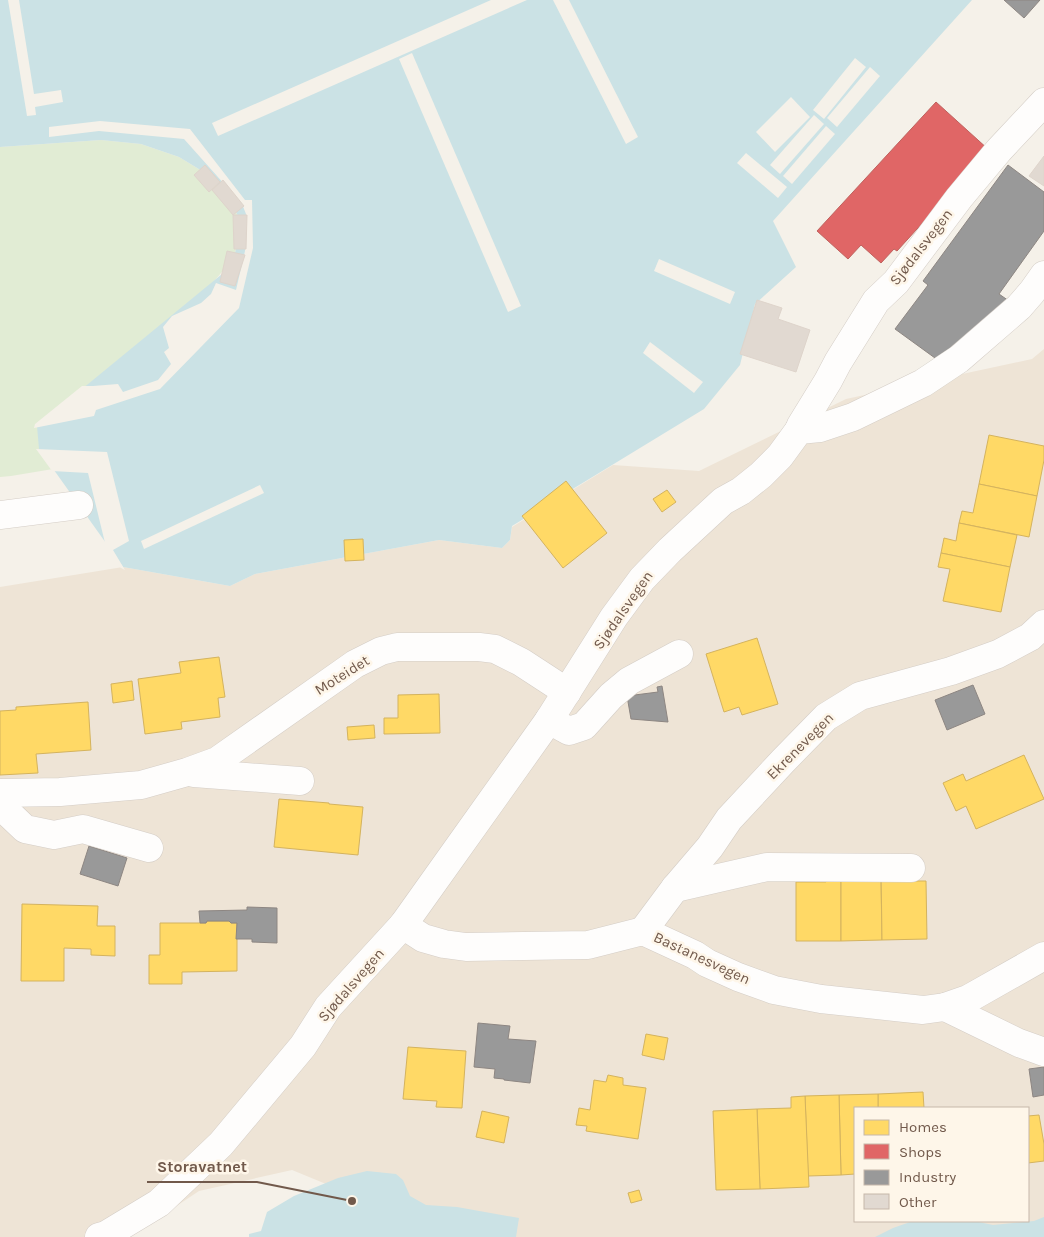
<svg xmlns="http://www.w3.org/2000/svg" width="1044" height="1237" viewBox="0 0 1044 1237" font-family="Karla,sans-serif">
<rect width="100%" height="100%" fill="#f5f1e9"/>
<path fill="#eee4d6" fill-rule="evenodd" d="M1044 349V1237H455L292 1170 199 1191 130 1237H0V587L123 567 230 586 255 574 439 540 502 548 510 540 512 527 613 465 699 471 846 399 1032 359ZM855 1108H1028V1221H855Z"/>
<polygon fill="#e1ecd4" points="101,140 141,144 179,157 207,174 230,199 243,227 233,259 53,469 11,476 0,477 0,147"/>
<g fill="#cbe2e5">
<polygon points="0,0 972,0 773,221 796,267 755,304 740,365 704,409 512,526 510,540 502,548 439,540 255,574 230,586 123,567 39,449 37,426 222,274 233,259 243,227 230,199 207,174 179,157 141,144 101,140 0,147"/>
<polygon points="367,1171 396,1174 403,1180 410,1196 426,1205 457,1207 519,1218 516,1237 249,1237 249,1234 261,1231 267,1212 294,1196 338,1178"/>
<polygon points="1044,1217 1044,1237 875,1237 893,1228 913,1221 974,1221 993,1225 1034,1221"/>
</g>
<g fill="#f5f1e9">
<polygon points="8,0 19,0 34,94 61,90 63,102 35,107 36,115 27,116"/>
<polygon points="491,0 527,0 218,136 212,123"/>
<polygon points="553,0 569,0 638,137 626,144"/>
<polygon points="412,53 521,306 508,312 399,59"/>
<polygon points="855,58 866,67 824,119 813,110"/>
<polygon points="870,67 880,76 837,127 827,118"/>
<polygon points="791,97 810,117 775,152 756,132"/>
<polygon points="814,115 824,124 780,174 770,165"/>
<polygon points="100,121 190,129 245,200 252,200 253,248 239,308 160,389 96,410 94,416 34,428 35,424 82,386 93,386 118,384 123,392 158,380 171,364 164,352 169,348 163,327 172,316 201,303 211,294 216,283 236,290 245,251 246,214 242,204 184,139 99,131 49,137 49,127"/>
<polygon points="826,126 835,134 792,184 783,176"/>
<polygon points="746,153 787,187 778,198 737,163"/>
<polygon points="659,259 735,292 730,304 654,271"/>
<polygon points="650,342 703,382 694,393 643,353"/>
<polygon points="36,449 107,452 129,541 113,550 125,570 121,568 106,547 88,473 52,471"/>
<polygon points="260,485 264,493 144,549 141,541"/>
</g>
<g fill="#ffd966" stroke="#d4b35e">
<polygon points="989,435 1044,446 1044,460 1037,496 979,484"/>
<polygon points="566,481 607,533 563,568 522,516"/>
<polygon points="979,484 1037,496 1029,537 959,523 962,511 973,513"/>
<polygon points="667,490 676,502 662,512 653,499"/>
<polygon points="959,523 1017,535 1010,567 941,553 944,538 956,541"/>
<polygon points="363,539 364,560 345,561 344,540"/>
<polygon points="941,553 1010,567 1001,612 943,601 950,569 938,567"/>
<polygon points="757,638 778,704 742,715 739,707 724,712 706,654"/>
<polygon points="219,657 225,697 218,698 220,717 181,722 182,729 145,734 138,679 181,673 179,662"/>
<polygon points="132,681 134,700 113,703 111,684"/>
<polygon points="439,694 440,733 384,734 384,718 398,718 398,695"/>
<polygon points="88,702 91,750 36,754 38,773 0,775 0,711 16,710 16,707"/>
<polygon points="374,725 375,738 348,740 347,727"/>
<polygon points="1024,755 1044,799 976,829 966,806 956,811 943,783 963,774 966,781"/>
<polygon points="279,799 329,803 329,804 363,807 358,855 274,847"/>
<polygon points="841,868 841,941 796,941 796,882 826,882 827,869"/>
<polygon points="841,868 856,868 856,881 881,881 882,940 841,941"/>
<polygon points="881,869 896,881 926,881 927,939 882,940"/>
<polygon points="22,904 98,906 97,926 115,926 115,956 91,955 91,949 64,948 64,981 21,981"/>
<polygon points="207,921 229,921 231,923 237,923 237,971 182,972 182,984 149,984 149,955 160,955 160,923 206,923"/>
<polygon points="646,1034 668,1038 664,1060 642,1055"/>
<polygon points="408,1047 466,1051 462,1108 436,1107 437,1101 403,1099"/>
<polygon points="608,1075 623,1078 623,1085 646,1088 638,1139 586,1131 587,1126 576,1125 579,1108 590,1110 594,1080 606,1082"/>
<polygon points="923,1092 924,1108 878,1108 878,1094"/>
<polygon points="878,1094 878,1108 855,1108 855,1174 841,1175 839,1095"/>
<polygon points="839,1095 841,1175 808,1176 805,1096"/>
<polygon points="805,1096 809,1187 760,1189 757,1109 791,1108 791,1097"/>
<polygon points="757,1109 760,1189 716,1190 713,1111"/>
<polygon points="482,1111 509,1117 504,1143 476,1137"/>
<polygon points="1039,1115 1044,1144 1044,1161 1028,1163 1028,1116"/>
<polygon points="639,1190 642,1200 631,1203 628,1193"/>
</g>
<polygon fill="#e06666" stroke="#bf625e" points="936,102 989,150 897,251 894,249 881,263 861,245 848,259 817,231"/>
<g fill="#999" stroke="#8d8682">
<polygon points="1004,0 1040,0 1024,18"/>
<polygon points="1008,165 1044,192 1044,231 999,294 1009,301 946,366 895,329 928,285 923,281"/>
<polygon points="973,685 985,714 947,730 935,700"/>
<polygon points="662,686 668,722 631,719 627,696 658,692 657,687"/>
<polygon points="89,846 127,858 118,886 80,874"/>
<polygon points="247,907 277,908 277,943 252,942 252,939 236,939 237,923 231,923 229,921 207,921 206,923 200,923 199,911 247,910"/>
<polygon points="478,1023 510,1026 508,1039 536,1041 530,1083 504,1080 504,1079 494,1078 495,1069 474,1067"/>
<polygon points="1044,1067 1044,1095 1033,1097 1029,1069"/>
</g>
<g fill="#e1d9d1" stroke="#ded4cb">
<polygon points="1044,156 1044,186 1029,176"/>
<polygon points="205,165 220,182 209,192 194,175"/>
<polygon points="223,180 244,206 233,215 212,190"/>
<polygon points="233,215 247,215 246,249 234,249"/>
<polygon points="227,251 245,255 235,286 220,282"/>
<polygon points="757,300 782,308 778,319 810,330 796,372 740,354"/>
</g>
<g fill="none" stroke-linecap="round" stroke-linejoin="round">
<defs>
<g id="minor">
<polyline points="799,430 801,425 828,381 838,362 876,301 896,282 959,198 999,150 1044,102"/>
<polyline points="0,515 79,505"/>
<polyline points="549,720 569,731 584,726 611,696 629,681 679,654"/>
<polyline points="194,773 300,781"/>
<polyline points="0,793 60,792 141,785 187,772 217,761 355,664 381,651 397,647 479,647 495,649 521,662 567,692"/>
<polyline points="0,804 1,806 25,829 54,835 83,829 149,848"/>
<polyline points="675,888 767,867 911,868"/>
<polyline points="403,925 423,938 444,944 466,947 588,945 643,931 695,955 707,963 738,977 774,990 821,999 923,1010 945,1007 968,999 1044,956"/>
<polyline points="643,931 675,888 710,847 729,819 783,761 826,717 860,696 951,671 998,654 1030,637 1044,624"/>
<polyline points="945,1007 1019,1043 1044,1052"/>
<polyline points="99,1237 106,1235 159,1203 221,1144 303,1046 328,1007 403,925 549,720 614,617 642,579 670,550 723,501 741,491 761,475 780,456 799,430 820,428 853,417 923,383 959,359 1019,307 1032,292 1044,275"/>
</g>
</defs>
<use href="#minor" stroke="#d4cdc6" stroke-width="29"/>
<use href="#minor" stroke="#fefdfc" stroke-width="28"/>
</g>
<g text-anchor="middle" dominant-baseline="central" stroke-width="5" stroke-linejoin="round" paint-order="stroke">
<g font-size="15" fill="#71594b" stroke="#fef6e9">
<text transform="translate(921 247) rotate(-52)">Sjødalsvegen</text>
<text transform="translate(623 610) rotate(-55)">Sjødalsvegen</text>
<text transform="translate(342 675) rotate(-32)">Moteidet</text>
<text transform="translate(800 746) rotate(-45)">Ekrenevegen</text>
<text transform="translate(702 958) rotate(25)">Bastanesvegen</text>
<text transform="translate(351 985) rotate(-49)">Sjødalsvegen</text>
</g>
</g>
<path fill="none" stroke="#71594b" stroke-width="2" d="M352 1201L257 1182H147"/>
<circle fill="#71594b" stroke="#fef6e9" stroke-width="2" cx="352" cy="1201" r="5"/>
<g font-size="16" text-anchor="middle" font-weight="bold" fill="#71594b" stroke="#fef6e9" stroke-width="5" stroke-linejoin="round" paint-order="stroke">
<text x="202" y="1172">Storavatnet</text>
</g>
<rect x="854" y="1107" width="175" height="115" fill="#fef6e9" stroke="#c6b7aa"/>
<rect x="864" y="1120" width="25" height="15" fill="#ffd966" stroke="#c6b7aa"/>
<text x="899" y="1132" font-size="15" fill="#71594b">Homes</text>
<rect x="864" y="1144" width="25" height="15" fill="#e06666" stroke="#c6b7aa"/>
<text x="899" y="1157" font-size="15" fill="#71594b">Shops</text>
<rect x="864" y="1170" width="25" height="15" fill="#999999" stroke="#c6b7aa"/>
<text x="899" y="1182" font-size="15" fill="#71594b">Industry</text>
<rect x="864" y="1194" width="25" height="15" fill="#e1d9d1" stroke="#c6b7aa"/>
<text x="899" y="1207" font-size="15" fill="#71594b">Other</text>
</svg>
